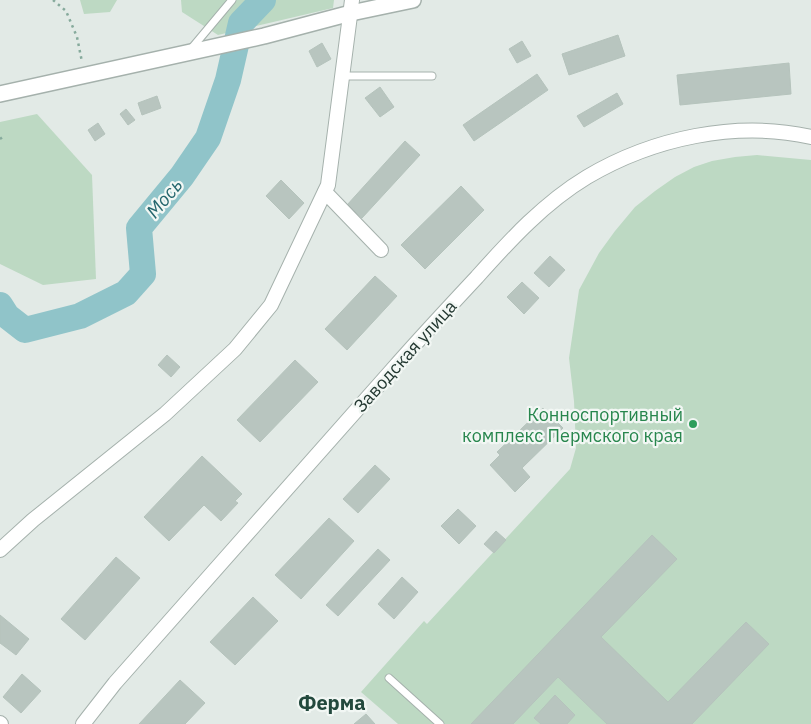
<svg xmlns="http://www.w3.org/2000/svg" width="811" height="724" viewBox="0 0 811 724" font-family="'IBM Plex Sans',sans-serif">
<rect width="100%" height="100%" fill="#e2eae6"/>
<g fill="#bdd9c3">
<polygon points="80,0 117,0 110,12 84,14"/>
<polygon points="181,0 334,0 333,8 218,35 182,12"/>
<polygon points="37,114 92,175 96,279 43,285 0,264 0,122"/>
<polygon points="757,155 811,160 811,724 398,724 361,692 424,621 427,624 570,469 576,448 574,401 569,358 579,290 599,253 615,231 635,207 655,191 675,177 694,167 712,161 735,157"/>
</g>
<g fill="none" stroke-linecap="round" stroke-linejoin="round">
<polyline stroke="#90c4c9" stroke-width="26" points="0,305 7,316 25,330 80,316 126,293 143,274 139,228 182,176 208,138 228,80 241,23 263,0"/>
</g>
<g fill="#b8c5bf" stroke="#b5c3bc">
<polygon points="618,35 625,56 569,75 562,54"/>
<polygon points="522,41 531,56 517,63 509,49"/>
<polygon points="322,43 331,59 317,67 309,51"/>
<polygon points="789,63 791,94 680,105 677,75"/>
<polygon points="537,74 548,90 474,141 463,125"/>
<polygon points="380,87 394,107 380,117 365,98"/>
<polygon points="617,93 623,104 584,127 577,116"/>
<polygon points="157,96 161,108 142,115 138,103"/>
<polygon points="126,109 135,120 128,125 120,114"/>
<polygon points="98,123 105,134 95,141 88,130"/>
<polygon points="405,141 420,155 362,218 347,205"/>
<polygon points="281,180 304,203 289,219 266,196"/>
<polygon points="461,186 484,210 425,269 401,245"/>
<polygon points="550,256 565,270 549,287 534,273"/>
<polygon points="375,276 397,296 347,350 325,329"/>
<polygon points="522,282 539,298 524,314 507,297"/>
<polygon points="167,355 180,367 171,377 158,365"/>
<polygon points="295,360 318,382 260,442 237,420"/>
<polygon points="543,408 563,428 522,468 530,477 515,492 490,465 500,455 497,452"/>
<polygon points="202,456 242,494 235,501 238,503 221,521 204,505 169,541 144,517"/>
<polygon points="375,465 390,479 358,513 343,499"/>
<polygon points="458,509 476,526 459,544 441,526"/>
<polygon points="329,518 354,541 301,599 275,575"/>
<polygon points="496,531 506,540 494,553 484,544"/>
<polygon points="652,535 677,559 601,637 668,702 746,622 769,644 692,724 607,724 558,677 513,724 471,724"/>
<polygon points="378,549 390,560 338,616 326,605"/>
<polygon points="116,557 140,578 85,640 61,619"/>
<polygon points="402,577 418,592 394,619 378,604"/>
<polygon points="253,597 278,621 235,665 210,642"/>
<polygon points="0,615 29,639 16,655 0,643"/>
<polygon points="22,674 41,691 21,713 3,697"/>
<polygon points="180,680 205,703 185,724 139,724"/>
<polygon points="555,695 575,715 567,724 541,724 534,718"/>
<polygon points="366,714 375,724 354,724"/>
</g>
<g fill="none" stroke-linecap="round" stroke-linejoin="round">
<defs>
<g id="service">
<polyline points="191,49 232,0"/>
<polyline points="342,76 432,76"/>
<polyline points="389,678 440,724"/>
</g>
<g id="minor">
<polyline points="325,192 381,250"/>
<polyline points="0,550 33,520 165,414 235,349 271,305 328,185 352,0"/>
<polyline points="0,723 1,724"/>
<path d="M83 724 115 683C207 579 300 474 392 370 420 338 449 307 477 277 510 240 544 203 587 177 653 138 736 120 811 137"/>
</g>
<polyline id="tertiary" points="0,94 264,36 351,13 413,0"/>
</defs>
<use href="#service" stroke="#a5b1ac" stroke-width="9"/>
<use href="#minor" stroke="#a5b1ac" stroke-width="16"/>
<use href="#tertiary" stroke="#a5b1ac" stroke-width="18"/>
<g stroke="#86aa9c" stroke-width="2.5" stroke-dasharray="2.5 4" stroke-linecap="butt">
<polyline points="53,0 66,11 77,37 82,62"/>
<polyline points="0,139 5,135"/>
</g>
<use href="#service" stroke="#fff" stroke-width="7"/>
<use href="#minor" stroke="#fff" stroke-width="14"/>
<use href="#tertiary" stroke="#fff" stroke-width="15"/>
</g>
<circle fill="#2e9e5b" stroke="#f2f7f4" stroke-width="2" cx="693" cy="424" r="5"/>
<g text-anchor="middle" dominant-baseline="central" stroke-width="4.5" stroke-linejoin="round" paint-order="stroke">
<g font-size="18" fill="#243932" stroke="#f2f7f4">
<text transform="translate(405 356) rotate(-48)">Заводская улица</text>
</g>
<g font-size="18" fill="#27864d" stroke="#f2f7f4" text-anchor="end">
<text x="683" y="414">Конноспортивный<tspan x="683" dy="21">комплекс Пермского края</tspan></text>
</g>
<g font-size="19" font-style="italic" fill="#26676e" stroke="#f2f7f4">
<text transform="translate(164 198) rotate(-50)">Мось</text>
</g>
<g font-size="20" font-weight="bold" fill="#23493d" stroke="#f2f7f4">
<text x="332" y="702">Ферма</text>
</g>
</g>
</svg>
